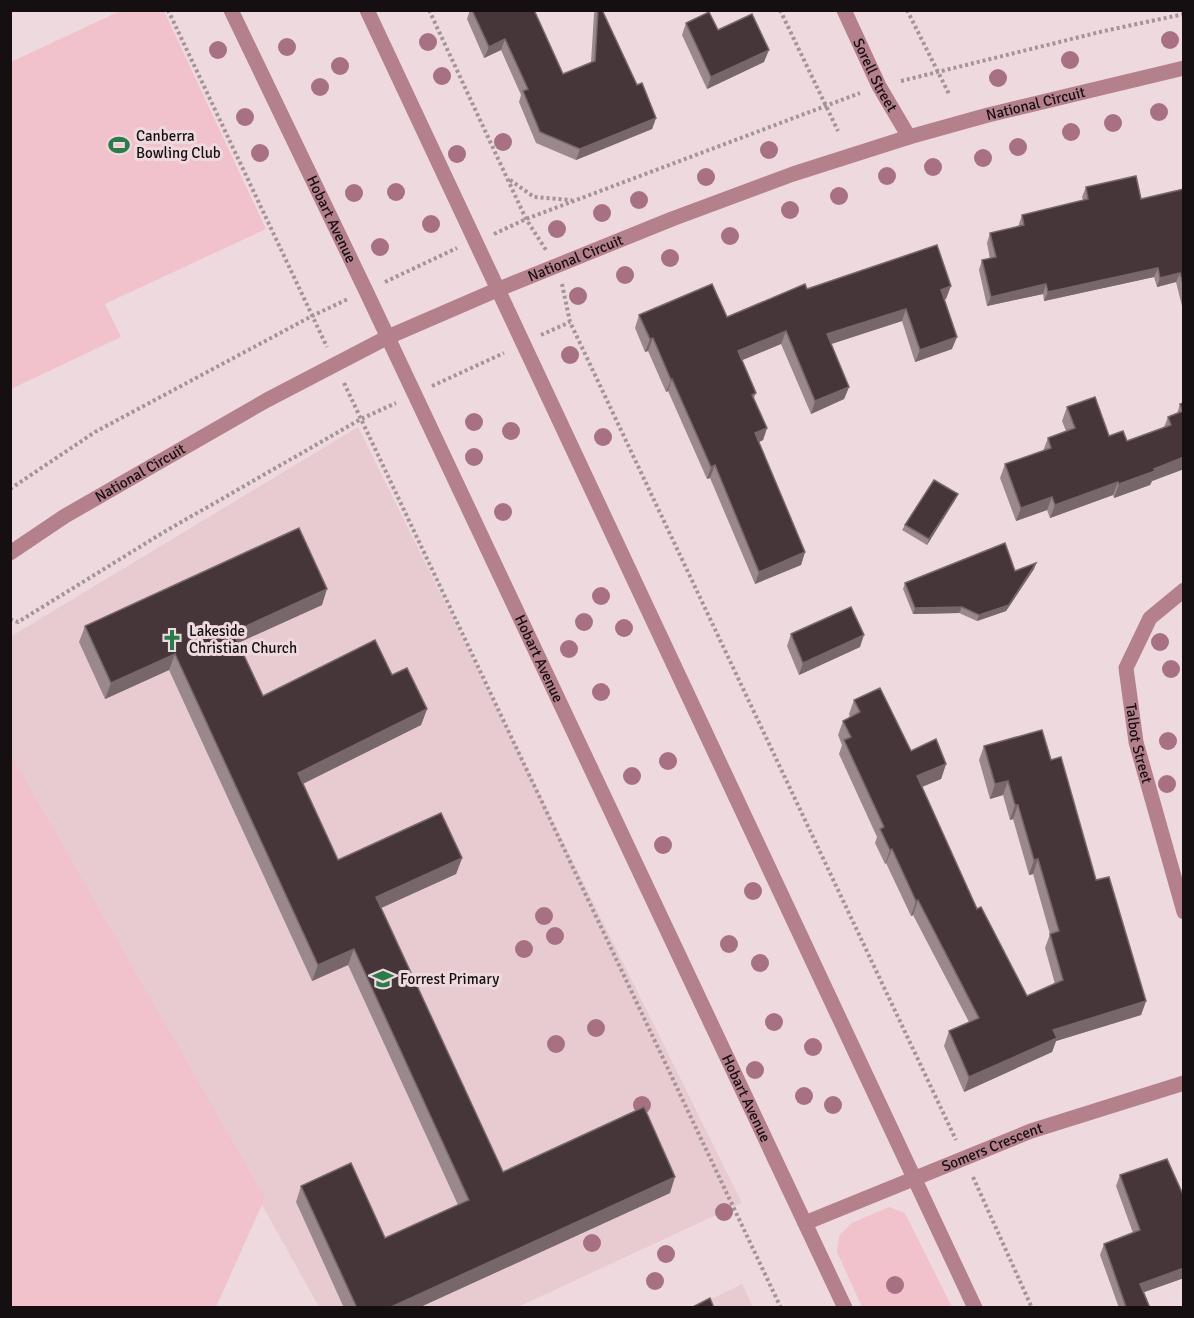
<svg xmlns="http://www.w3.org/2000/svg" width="1194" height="1318" viewBox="0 0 1194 1318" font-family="Signika,sans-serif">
<rect width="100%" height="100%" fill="#eedade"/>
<g fill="#e8cbd1">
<polygon points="358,427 742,1203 518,1307 319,1307 11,755 10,637"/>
<polygon points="742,1284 753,1307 693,1308"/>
</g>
<g fill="#f1c2cc">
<polygon points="120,11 164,11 266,229 105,304 121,337 11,389 11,62"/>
<polygon points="10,753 265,1198 216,1307 11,1307"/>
<polygon points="889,1207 905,1213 952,1307 862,1307 837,1252 839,1236 852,1223"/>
</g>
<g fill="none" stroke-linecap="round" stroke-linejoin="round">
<g stroke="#a49497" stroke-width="4" stroke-dasharray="3 3" stroke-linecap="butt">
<polyline points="168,10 327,347"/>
<polyline points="429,10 526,219 546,250"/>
<polyline points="780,10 838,131"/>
<polyline points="907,10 949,94"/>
<polyline points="901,81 1104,31 1184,14"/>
<polyline points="510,180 534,197 572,200"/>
<polyline points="494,234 526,219 860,93"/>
<polyline points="385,282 457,248"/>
<polyline points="562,284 570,322 956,1140"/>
<polyline points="541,335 570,322"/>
<polyline points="344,383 781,1308"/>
<polyline points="432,386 504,353"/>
<polyline points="10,489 95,432 312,316 348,299"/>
<polyline points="10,619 18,622 164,532 361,419 396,403"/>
<polyline points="973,1177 1032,1308"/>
</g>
<g stroke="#b4808c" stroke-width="15">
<path id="s1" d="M231 10 366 291 845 1308"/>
<polyline points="367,10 975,1308"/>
<path id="s2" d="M844 10 879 86 909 137"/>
<path id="s3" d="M1184 590 1150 618 1126 668 1136 742 1184 912"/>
<path id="s4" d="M805 1223 1031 1131 1184 1083"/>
</g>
<path stroke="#b4808c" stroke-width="15" id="s5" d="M10 553 65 516 267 400 388 337 499 289 672 219 793 174 909 137 988 115 1184 68"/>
</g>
<g fill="#a77183">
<circle cx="1170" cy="40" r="9"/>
<circle cx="428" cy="42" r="9"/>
<circle cx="287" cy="47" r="9"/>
<circle cx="218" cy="50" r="9"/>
<circle cx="1070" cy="60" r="9"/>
<circle cx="340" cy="66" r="9"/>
<circle cx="442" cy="76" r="9"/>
<circle cx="998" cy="78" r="9"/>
<circle cx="320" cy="87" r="9"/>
<circle cx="1159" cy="112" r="9"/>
<circle cx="245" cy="117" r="9"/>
<circle cx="1113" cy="123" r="9"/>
<circle cx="1071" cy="132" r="9"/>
<circle cx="503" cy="142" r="9"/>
<circle cx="1018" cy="147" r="9"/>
<circle cx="769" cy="150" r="9"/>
<circle cx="260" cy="153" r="9"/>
<circle cx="457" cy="154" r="9"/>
<circle cx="983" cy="158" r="9"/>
<circle cx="933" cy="167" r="9"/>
<circle cx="887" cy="176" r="9"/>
<circle cx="706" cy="177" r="9"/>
<circle cx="396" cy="192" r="9"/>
<circle cx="354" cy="193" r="9"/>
<circle cx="839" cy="196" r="9"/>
<circle cx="639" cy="200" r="9"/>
<circle cx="790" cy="210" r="9"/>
<circle cx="602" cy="213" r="9"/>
<circle cx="431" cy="224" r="9"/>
<circle cx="557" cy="229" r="9"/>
<circle cx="730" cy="236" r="9"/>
<circle cx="380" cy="247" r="9"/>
<circle cx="670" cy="258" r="9"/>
<circle cx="625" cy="275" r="9"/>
<circle cx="578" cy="296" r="9"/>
<circle cx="570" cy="355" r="9"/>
<circle cx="474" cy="422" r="9"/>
<circle cx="511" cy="431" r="9"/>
<circle cx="603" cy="437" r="9"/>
<circle cx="474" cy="457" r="9"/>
<circle cx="503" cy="512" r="9"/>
<circle cx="601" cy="596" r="9"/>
<circle cx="584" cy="622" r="9"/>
<circle cx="624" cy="628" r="9"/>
<circle cx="1160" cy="642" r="9"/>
<circle cx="569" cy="649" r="9"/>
<circle cx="1171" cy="669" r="9"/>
<circle cx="601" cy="692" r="9"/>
<circle cx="1168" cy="741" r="9"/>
<circle cx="668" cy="761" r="9"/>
<circle cx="632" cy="776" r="9"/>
<circle cx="1167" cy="784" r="9"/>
<circle cx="663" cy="845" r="9"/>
<circle cx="753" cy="891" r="9"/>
<circle cx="544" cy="916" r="9"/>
<circle cx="555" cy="936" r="9"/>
<circle cx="729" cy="944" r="9"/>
<circle cx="524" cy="949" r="9"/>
<circle cx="760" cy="963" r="9"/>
<circle cx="774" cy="1022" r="9"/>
<circle cx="596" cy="1028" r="9"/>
<circle cx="556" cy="1044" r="9"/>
<circle cx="813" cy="1047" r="9"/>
<circle cx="755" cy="1070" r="9"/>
<circle cx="804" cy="1096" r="9"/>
<circle cx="642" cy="1105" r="9"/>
<circle cx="833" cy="1105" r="9"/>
<circle cx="724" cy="1212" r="9"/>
<circle cx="592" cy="1243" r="9"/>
<circle cx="666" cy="1254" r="9"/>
<circle cx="655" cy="1281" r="9"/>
<circle cx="895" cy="1285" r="9"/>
</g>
<g fill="#9a888c">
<polygon points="470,10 534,10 563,74 591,62 594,14 595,10 602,10 637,85 656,118 652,129 576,160 536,143 519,102 521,95 501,50 484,58 467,19"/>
<polygon points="686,23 718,30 764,62 707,89 682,35"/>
<polygon points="1086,187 1141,199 1184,189 1184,314 1176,282 1157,287 1154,277 1044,301 1043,294 987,306 979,270 982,260 990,259 987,243 990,233 1019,226 1019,224 1022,215 1083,200 1082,197"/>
<polygon points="807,289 946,299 944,300 952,349 915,362 902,321 831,344 849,387 844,399 811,414 781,344 742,360 756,393 754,398 767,428 763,440 759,442 805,552 801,565 755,584 710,478 707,479 668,391 666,392 648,351 645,352 635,328 639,315 727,317"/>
<polygon points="1184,403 1184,469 1152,481 1150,485 1114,498 1113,495 1050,518 1047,510 1016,521 1000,478 1005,464 1043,451 1048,438 1066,431 1062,421 1067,407 1109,436 1127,441 1164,427 1168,417 1177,414 1180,404"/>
<polygon points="955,500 927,545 902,530 905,525"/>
<polygon points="1036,563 1034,569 1006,611 977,621 959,613 913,614 903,589 905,583 1015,571"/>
<polygon points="322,605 238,643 263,696 392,675 427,709 421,725 303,784 338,860 462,858 456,874 381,908 503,1172 670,1193 418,1308 344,1308 296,1202 301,1186 385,1238 458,1205 348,965 312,981 169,670 105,699 79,642 85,626"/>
<polygon points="791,634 860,647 799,675 787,646"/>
<polygon points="854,700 911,751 946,764 941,779 922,787 977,909 1027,996 1055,984 1045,948 1050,934 1033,874 1029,875 1013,819 1010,820 1003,795 990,799 979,760 984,746 1051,760 1096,880 1146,1001 1141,1015 1056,1041 1052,1052 964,1092 944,1046 949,1031 969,1022 913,915 911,916 886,863 885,864 875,843 877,837 839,754 842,745 838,735 843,721 850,717 849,714"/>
<polygon points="1120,1175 1184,1197 1184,1278 1144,1292 1150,1308 1119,1308 1100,1255 1104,1244 1133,1233 1116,1186"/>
</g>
<g fill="#78676a">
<polygon points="505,39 501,50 484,58 489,47"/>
<polygon points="769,50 764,62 707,89 711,77"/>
<polygon points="656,118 652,129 576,160 580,149"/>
<polygon points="1158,268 1154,277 1044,301 1048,292"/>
<polygon points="1180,273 1176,282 1157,287 1160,278"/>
<polygon points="1046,284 1043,294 987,306 991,297"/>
<polygon points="951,286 946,299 936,302 941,290"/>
<polygon points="906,309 902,321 822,347 827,334"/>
<polygon points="786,331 781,344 733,364 738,351"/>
<polygon points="957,337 952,349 915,362 920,350"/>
<polygon points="653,338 648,351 645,352 650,339"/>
<polygon points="672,379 668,391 666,392 671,380"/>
<polygon points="849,387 844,399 811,414 815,401"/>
<polygon points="767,428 763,440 751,446 755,433"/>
<polygon points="1184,457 1184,469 1152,481 1150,485 1114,498 1119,484 1154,469"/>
<polygon points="715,465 710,478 707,479 711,467"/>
<polygon points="1118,482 1113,495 1050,518 1055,505"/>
<polygon points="958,494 955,500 927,545 929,539"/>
<polygon points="1052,497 1047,510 1016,521 1021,508"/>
<polygon points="805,552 801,565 755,584 759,572"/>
<polygon points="1036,563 1034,569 1006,611 977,621 979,615"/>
<polygon points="327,589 322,605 227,648 233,632"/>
<polygon points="962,607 959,613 913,614 915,608"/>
<polygon points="864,635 860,647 799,675 803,663"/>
<polygon points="175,654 169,670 105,699 111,683"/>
<polygon points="427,709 421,725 292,789 298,773"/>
<polygon points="946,764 941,779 912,791 917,776"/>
<polygon points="1008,781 1003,795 990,799 995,784"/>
<polygon points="1015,805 1018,805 1013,819 1010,820"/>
<polygon points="892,849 886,863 885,864 890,850"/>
<polygon points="462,858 456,874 370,913 376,897"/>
<polygon points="1038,859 1033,874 1029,875 1034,860"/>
<polygon points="918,900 913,915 911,916 916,901"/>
<polygon points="354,949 348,965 312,981 318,965"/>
<polygon points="1146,1001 1141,1015 1056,1041 1052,1052 964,1092 969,1077 1053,1030"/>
<polygon points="675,1177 670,1193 418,1308 389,1308"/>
<polygon points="1184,1268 1184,1278 1136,1295 1140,1284"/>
</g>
<g fill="#463639" stroke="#78676a" stroke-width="1.5">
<polygon points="472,10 534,10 563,74 595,61 598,10 602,10 637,85 642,83 656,118 580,149 540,132 523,91 528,89 505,39 489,47"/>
<polygon points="709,12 718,30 752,14 769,50 711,77 686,23"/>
<polygon points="1136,176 1141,199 1184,189 1184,289 1180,273 1160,278 1158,268 1048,292 1046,284 991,297 982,260 996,257 990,233 1024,225 1022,215 1088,199 1086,187"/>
<polygon points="937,245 951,286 941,290 957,337 920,350 906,309 827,334 849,387 815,401 786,331 738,351 756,393 752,395 767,428 755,433 805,552 759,572 715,465 711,467 672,379 671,380 653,338 650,339 639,315 712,284 727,317 805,284 807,289"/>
<polygon points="1095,397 1109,436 1123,431 1127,441 1171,425 1168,417 1183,411 1180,404 1184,403 1184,457 1154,469 1155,471 1119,484 1118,482 1055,505 1052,497 1021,508 1005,464 1051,448 1048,438 1075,428 1067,407"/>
<polygon points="934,480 958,494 929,539 905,525"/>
<polygon points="299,528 327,589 233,632 263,696 375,640 392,675 407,668 427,709 298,773 338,860 441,813 462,858 376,897 503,1172 644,1107 675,1177 389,1308 357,1308 301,1186 351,1163 385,1238 469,1200 354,949 318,965 175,654 111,683 85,626"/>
<polygon points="1005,543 1015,571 1036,563 1009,605 979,615 962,607 915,608 905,583"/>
<polygon points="851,607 864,635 803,663 791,634"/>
<polygon points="880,688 911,751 936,739 946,764 917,776 977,909 981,907 1027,996 1063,980 1050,934 1059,931 1038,859 1034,860 1018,805 1015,805 1008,781 995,784 984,746 1042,730 1051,760 1061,757 1096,880 1109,877 1146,1001 1053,1030 1057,1038 969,1077 949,1031 979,1018 918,900 916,901 892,849 890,850 880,829 884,827 844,740 851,737 843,721 860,712 854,700"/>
<polygon points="1167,1159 1184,1197 1184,1268 1140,1284 1150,1308 1125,1308 1126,1307 1104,1244 1140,1230 1120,1175"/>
<polygon points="710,1298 714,1308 691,1308"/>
</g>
<defs>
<symbol id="stadium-bare" viewBox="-9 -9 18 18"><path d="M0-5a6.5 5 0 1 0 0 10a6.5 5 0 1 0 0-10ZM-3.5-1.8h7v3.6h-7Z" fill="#2c7b4b" stroke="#eedade" stroke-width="2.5" paint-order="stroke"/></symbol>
<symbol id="church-bare" viewBox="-9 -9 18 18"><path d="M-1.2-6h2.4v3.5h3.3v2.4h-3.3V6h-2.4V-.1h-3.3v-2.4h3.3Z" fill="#2c7b4b" stroke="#eedade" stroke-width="2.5" paint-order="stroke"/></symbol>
<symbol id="school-bare" viewBox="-9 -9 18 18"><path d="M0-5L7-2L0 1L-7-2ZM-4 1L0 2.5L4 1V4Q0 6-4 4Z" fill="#2c7b4b" stroke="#eedade" stroke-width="2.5" paint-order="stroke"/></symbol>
</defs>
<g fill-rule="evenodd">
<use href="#stadium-bare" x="104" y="130" width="30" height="30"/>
<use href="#church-bare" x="157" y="625" width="30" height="30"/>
<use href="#school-bare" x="368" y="964" width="30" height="30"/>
</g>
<g text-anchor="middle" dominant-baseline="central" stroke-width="6" stroke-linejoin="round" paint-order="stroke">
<g font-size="15" fill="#160f11" stroke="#eedade">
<text stroke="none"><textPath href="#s2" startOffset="72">Sorell Street</textPath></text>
<text stroke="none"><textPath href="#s5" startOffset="1125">National Circuit</textPath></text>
<text stroke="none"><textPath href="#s1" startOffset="232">Hobart Avenue</textPath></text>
<text stroke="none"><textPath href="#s5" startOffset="639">National Circuit</textPath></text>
<text stroke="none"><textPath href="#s5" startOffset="153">National Circuit</textPath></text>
<text stroke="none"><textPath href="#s1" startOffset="718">Hobart Avenue</textPath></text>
<text stroke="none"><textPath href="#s3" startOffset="176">Talbot Street</textPath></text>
<text stroke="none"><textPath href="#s1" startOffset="1204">Hobart Avenue</textPath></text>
<text stroke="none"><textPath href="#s4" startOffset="202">Somers Crescent</textPath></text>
</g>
<g font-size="15" fill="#160f11" stroke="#eedade" text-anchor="start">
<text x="136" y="136">Canberra<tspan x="136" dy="17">Bowling Club</tspan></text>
<text x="189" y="631">Lakeside<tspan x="189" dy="17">Christian Church</tspan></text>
<text x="400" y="979">Forrest Primary</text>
</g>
</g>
<rect width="1194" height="1318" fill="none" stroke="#160f11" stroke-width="24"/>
</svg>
